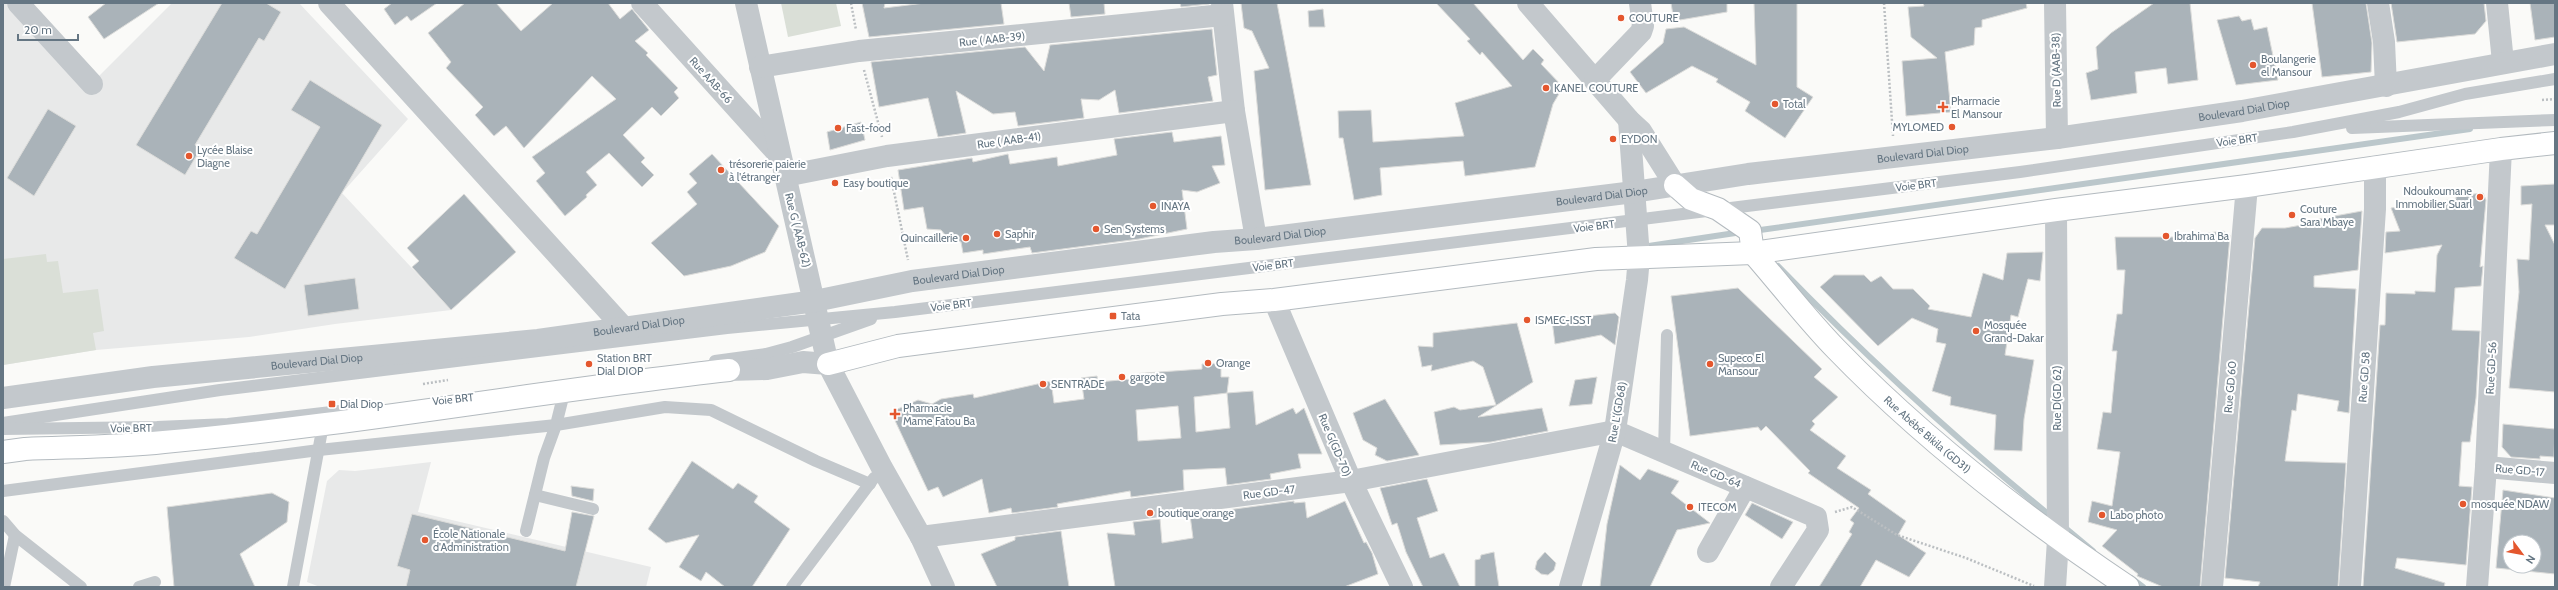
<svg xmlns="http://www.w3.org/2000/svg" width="2558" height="590" viewBox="0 0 2558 590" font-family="Cabin,sans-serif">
<rect width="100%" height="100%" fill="#fafaf8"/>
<g fill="#e8e9e9">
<polygon points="3,3 22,3 94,81 172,3 299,3 408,119 342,193 451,310 335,324 249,337 96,350 3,365"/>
<polygon points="431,462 418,512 651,567 646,587 320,587 307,582 327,481 339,470 355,471"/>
</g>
<g fill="#dadfd7">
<polygon points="781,3 836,3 841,26 788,37"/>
<polygon points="46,254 47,262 58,261 63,293 98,289 104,331 93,333 96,350 3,365 3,259"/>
</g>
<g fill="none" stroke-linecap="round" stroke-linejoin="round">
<g stroke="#bbc7cb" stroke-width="6">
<polyline points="1753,231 2470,129"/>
<polyline points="1642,247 1742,232"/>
<path d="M1778 266C1865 356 1956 439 2053 518"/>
<polyline points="2063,526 2093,551"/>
<polyline points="2131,578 2143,587"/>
</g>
</g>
<g fill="#aab3b9" stroke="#dcdcda" fill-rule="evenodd">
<polygon points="106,3 159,3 104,39 88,17"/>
<polygon points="222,3 266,3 281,12 264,41 259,38 195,145 201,148 185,175 136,145"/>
<polygon points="392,3 437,3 411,21 407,16 395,25 384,9"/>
<polygon points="465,3 496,3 521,31 553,3 608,3 620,19 632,9 649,30 635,41 648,53 646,55 678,88 674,92 679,98 661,116 652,107 623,135 645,158 641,162 654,175 642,187 609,153 586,172 597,185 586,195 587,197 565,216 536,181 545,173 532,157 616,99 592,76 524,148 506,126 494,136 475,115 483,107 446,68 451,62 428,33"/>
<polygon points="862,3 885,3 884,8 925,3 1001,3 1004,24 869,37"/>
<polygon points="1069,3 1104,3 1105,14 1071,17"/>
<polygon points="1180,3 1209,3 1209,4 1181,7"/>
<polygon points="1241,3 1277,3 1311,185 1265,190 1254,71 1269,68 1252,31 1244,28"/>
<polygon points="1436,3 1473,3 1523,60 1533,49 1544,60 1541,64 1563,87 1553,104 1535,167 1465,176 1463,161 1380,168 1382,195 1354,200 1343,138 1339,138 1338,111 1371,110 1373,142 1464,136 1455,103 1512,86 1482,52 1480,55 1467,41 1470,39"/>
<polygon points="1671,3 1727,3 1727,12 1674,21"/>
<polygon points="1754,3 1797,3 1797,87 1813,97 1785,138 1745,111 1750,102 1716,82 1718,79 1692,66 1646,93 1630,72 1663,43 1666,29 1684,27 1756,65"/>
<polygon points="1923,3 2026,3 2027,8 1982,20 1982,27 1975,28 1974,45 1945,52 1951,112 1906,116 1902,61 1937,58 1911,37 1908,7 1924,6"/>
<polygon points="2154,3 2190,3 2198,80 2168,84 2166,68 2135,72 2137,93 2091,100 2086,73 2098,69 2096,47 2111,33"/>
<polygon points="2312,3 2366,3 2372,43 2371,72 2322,77"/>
<polygon points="2391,3 2484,3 2486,21 2475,34 2397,42"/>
<polygon points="2530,3 2555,3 2555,37 2535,40"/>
<polygon points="1323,9 1325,27 1309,27 1308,11"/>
<polygon points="2239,16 2242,21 2251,19 2254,30 2267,27 2278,80 2236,85 2217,20"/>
<polygon points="1212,29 1217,75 1208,77 1213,101 1119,113 1115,90 1099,100 1081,99 1084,118 1018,126 1015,112 993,114 956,91 966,133 938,137 928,98 879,107 871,62 1025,47 1044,71 1050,45"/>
<polygon points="310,80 382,125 285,289 234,258 251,231 257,234 320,127 291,110"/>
<polygon points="48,109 76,126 34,196 7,178"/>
<polygon points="861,122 865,140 830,150 827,132"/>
<polygon points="1172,132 1174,142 1221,136 1225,165 1212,166 1220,183 1197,192 1182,190 1187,229 1139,239 1032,253 1030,247 983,254 983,250 963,253 961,242 946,236 941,230 927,229 923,207 904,210 898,170 972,158 973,162 1008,154 1010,164 1057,157 1058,166 1117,155 1114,139"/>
<polygon points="712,154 779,226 765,252 731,266 684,276 651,243 697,204 687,192 697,183 689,174"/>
<polygon points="2555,184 2555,225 2545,225 2555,245 2555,392 2509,388 2519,292 2517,259 2529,260 2532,204 2521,205 2521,186"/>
<polygon points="2483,193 2486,200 2480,267 2483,266 2481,286 2455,288 2452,330 2480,331 2476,398 2470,442 2462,442 2459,486 2472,487 2466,565 2397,558 2395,568 2445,583 2444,587 2363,587 2380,325 2385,325 2386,293 2415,294 2415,291 2435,292 2437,255 2442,245 2385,253 2386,232 2400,231 2391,208 2456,199 2456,196"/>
<polygon points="464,194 516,252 451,310 412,267 419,261 407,248"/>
<polygon points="2362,211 2358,270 2314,276 2314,287 2356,289 2349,413 2337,411 2339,401 2298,394 2296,411 2292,410 2285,461 2346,463 2338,587 2258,587 2260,582 2225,578 2255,238 2262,228 2285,228 2313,223 2313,220"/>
<polygon points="2223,231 2230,235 2200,587 2163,587 2137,576 2138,574 2102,546 2117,530 2088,522 2092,501 2112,506 2120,452 2097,449 2103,412 2111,413 2117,351 2112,351 2117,314 2122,314 2125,270 2117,270 2115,237 2177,237"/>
<polygon points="2043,252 2040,281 2028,279 2018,317 2011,315 2005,355 2034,360 2024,419 2022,451 1994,450 1996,415 1950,405 1951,397 1932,391 1946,344 1936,342 1938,329 1912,318 1878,346 1820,287 1834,275 1864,275 1871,282 1881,276 1893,289 1913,289 1930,306 1928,309 1971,317 1983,273 2003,280 2007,253"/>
<polygon points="355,278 359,309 308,316 304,285"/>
<polygon points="1738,288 1822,369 1814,377 1838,397 1812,421 1815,424 1810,430 1846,456 1837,468 1871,490 1868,494 1906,521 1898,535 1926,553 1909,577 1876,560 1860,587 1819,587 1852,534 1849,532 1854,523 1850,520 1859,508 1808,473 1810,471 1766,426 1761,431 1758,427 1690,436 1671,296"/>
<polygon points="1615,313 1619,317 1615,345 1601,335 1555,344 1552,320"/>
<polygon points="1517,323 1533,382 1478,417 1542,408 1548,431 1491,442 1440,445 1434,412 1454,407 1460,410 1496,405 1483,367 1473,361 1431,371 1432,365 1422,367 1418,346 1433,347 1433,333"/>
<path d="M1221 363V377H1229L1227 393 1253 391 1256 425 1293 408 1296 414 1304 408 1322 454H1298L1301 468 1270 474 1271 479 1227 485 1225 468 1183 470 1184 490 1131 497 1130 491 1057 504 1058 507 1012 513 1011 508 989 513 982 479 943 497 938 487 928 491 891 412 918 400 932 404 941 399 973 394 974 398 1051 381 1054 403 1084 399 1081 378 1097 376 1098 382 1132 379 1131 374 1202 369V364ZM1227 393 1230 428 1196 432 1194 397ZM1178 406 1181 438 1138 441 1136 410Z"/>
<polygon points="1597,377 1592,404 1569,406 1575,380"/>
<polygon points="1385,399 1418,453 1419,455 1387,461 1375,455 1377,448 1363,440 1353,413"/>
<polygon points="2503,424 2555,429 2554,457 2540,456 2540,459 2511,457 2502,447"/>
<polygon points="692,461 733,489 738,483 758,496 754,502 790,529 752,587 725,587 706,572 701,581 679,567 699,535 666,543 648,529"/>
<polygon points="1620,465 1640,480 1648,469 1679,481 1671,493 1710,523 1677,530 1650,587 1600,587 1607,524"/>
<polygon points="1427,479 1438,511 1417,518 1430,558 1444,553 1460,587 1423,587 1406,552 1397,523 1392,525 1380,488"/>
<polygon points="571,486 594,489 593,501 572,496"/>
<path d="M2503 490 2555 498V574L2496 568ZM2510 542H2534V566H2510Z"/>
<polygon points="272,493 289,502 287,522 240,554 255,587 174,587 167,507"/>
<polygon points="1294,501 1294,503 1305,502 1307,518 1345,501 1364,543 1366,542 1372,553 1378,574 1344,587 1115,587 1107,533 1135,535 1133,522 1160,519 1162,543 1193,538 1190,515"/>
<polygon points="1752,503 1793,522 1782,539 1745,515"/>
<polygon points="572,512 594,516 576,587 406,587 410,570 397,566 412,514 565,551"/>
<polygon points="1061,531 1069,587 997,587 981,554 1015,540 1015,537"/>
<polygon points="1494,552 1499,587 1475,587 1475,560 1480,559 1481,555"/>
<polygon points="1545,552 1556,563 1554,570 1548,575 1541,574 1535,569 1537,561"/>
</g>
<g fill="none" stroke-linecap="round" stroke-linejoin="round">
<defs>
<g id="secondary">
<polyline points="1675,185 1691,199 1718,209 1750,231 1753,253"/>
<path id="s2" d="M1753 253C1781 285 1806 318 1836 349 1923 439 2024 517 2128 587"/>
<polyline points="828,364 898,346 1222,304 1274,300 1596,259 1753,253 2056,210 2247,186 2501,149 2555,143"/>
<path d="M3 452 25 449C71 447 118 447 164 442 353 425 540 391 729 370"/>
</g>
</defs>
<use href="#secondary" stroke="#b3babf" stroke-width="24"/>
<g stroke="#bbbfc2" stroke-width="2.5" stroke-dasharray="2 2" stroke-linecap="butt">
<polyline points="851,3 856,30"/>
<polyline points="1884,3 1893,136"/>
<polyline points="864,70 882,137"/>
<polyline points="2542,100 2555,99"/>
<polyline points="891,177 908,260"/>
<polyline points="423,384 448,380"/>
<polyline points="1835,512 1852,507 1897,535 1966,558 2034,586"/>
</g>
<g stroke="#c3c8cc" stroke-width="12">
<polyline points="2352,128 2555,120"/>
<polyline points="715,361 766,354 792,347 871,319"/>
<polyline points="3,423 220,390 727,328 895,312 2020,172 2293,132 2399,112 2465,94 2555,79"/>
<polyline points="3,429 157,427 228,424 340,411"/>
<polyline points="1664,452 1667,335"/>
<polyline points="3,491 319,450 556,425 564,393"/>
<polyline points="535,495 593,509"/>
<polyline points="3,521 15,535 81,587"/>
<polyline points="526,531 544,458 556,425 665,407 711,410 816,461 870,484"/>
<polyline points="4,587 15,535"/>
<polyline points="139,587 155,582"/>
<polyline points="293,587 323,425"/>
<polyline points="792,587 874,478"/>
</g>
<g stroke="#c3c8cc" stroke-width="22">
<polyline points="18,3 92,84"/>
<polyline points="329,3 624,328"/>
<polyline points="642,3 780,156"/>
<polyline points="746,3 828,364 882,468 921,537 944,587"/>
<polyline points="1222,3 1234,111 1256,239"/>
<polyline points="1528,3 1629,120 1641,131 1675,185"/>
<polyline points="2055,3 2057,138"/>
<polyline points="2378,3 2384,42 2386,86"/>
<polyline points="2497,3 2503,62"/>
<polyline points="760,67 859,51 1223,15"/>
<polyline points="1595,80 1641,32 1643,26 1640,3"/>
<polyline points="785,176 887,156 1234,111"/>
<polyline points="1274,300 1351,481 1402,587"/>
<polyline points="2486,467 2555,473"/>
<polyline points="921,537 1351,481 1615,431 1816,517 1818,530 1781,587"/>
<polyline points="1708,552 1745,487"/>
<polyline points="1570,587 1615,431 1637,280 1639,257 1629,120"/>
<polyline points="2055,587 2058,540 2056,210"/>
<polyline points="2212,587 2247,186"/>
<polyline points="2350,587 2375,209 2375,167"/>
<polyline points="2477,587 2486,467 2501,149"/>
</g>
<g stroke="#c3c8cc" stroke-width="22">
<polyline points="729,370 767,369 803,362 828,364"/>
<path id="s1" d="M3 398 153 377 538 340 815 301 912 281 1214 242 1256 239 1634 192 1748 174 2057 138 2242 111 2555 54"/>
</g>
<use href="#secondary" stroke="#fff" stroke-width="22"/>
</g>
<g fill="#e4572e" stroke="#fff" stroke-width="1.5">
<circle cx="1621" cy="18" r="4"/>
<circle cx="2253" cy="65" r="4"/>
<circle cx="1546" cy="88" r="4"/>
<circle cx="1775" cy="104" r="4"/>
<path d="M1941 101h4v4h4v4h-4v4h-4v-4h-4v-4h4z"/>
<circle cx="1952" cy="127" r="4"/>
<circle cx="838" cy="128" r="4"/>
<circle cx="1613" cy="139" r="4"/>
<circle cx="189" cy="156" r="4"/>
<circle cx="721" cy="170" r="4"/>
<circle cx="835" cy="183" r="4"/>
<circle cx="2480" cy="197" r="4"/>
<circle cx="1153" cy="206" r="4"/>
<circle cx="2292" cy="215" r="4"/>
<circle cx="1096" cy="229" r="4"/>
<circle cx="997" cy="234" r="4"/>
<circle cx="2166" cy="236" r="4"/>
<circle cx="966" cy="238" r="4"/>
<rect x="1109" y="312" width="8" height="8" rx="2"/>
<circle cx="1527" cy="320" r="4"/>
<circle cx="1976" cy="331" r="4"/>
<circle cx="1208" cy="363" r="4"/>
<circle cx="589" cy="364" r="4"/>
<circle cx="1710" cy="364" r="4"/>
<circle cx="1122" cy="377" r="4"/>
<circle cx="1043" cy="384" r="4"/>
<rect x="328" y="400" width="8" height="8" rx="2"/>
<path d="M893 408h4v4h4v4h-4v4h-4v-4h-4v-4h4z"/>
<circle cx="2463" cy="504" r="4"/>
<circle cx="1690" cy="507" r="4"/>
<circle cx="1150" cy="513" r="4"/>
<circle cx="2102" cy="515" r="4"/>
<circle cx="425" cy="540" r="4"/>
</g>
<g text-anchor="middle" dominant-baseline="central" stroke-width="4" stroke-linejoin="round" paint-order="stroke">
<g font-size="11" fill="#657683" stroke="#fff" text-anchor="start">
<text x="1629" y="18">COUTURE</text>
<text x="2261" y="59">Boulangerie<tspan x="2261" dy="13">el Mansour</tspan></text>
<text x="1554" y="88">KANEL COUTURE</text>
<text x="1951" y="101">Pharmacie<tspan x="1951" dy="13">El Mansour</tspan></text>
<text x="1783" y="104">Total</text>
<text x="1944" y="127" text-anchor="end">MYLOMED</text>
<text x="846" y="128">Fast-food</text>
<text x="1621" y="139">EYDON</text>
<text x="197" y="150">Lycée Blaise<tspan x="197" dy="13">Diagne</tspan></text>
<text x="729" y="164">trésorerie paierie<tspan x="729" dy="13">à l'étranger</tspan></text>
<text x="843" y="183">Easy boutique</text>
<text x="2472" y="191" text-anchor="end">Ndoukoumane<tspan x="2472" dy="13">Immobilier Suarl</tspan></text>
<text x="1161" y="206">INAYA</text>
<text x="2300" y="209">Couture<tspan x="2300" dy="13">Sara Mbaye</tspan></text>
<text x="1104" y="229">Sen Systems</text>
<text x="1005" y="234">Saphir</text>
<text x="2174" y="236">Ibrahima Ba</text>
<text x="958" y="238" text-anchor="end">Quincaillerie</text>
<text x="1121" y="316">Tata</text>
<text x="1535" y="320">ISMEC-ISST</text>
<text x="1984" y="325">Mosquée<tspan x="1984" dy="13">Grand-Dakar</tspan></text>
<text x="597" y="358">Station BRT<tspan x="597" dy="13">Dial DIOP</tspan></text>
<text x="1718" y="358">Supeco El<tspan x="1718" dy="13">Mansour</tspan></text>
<text x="1216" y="363">Orange</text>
<text x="1130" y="377">gargote</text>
<text x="1051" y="384">SENTRADE</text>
<text x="340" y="404">Dial Diop</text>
<text x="903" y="408">Pharmacie<tspan x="903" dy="13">Mame Fatou Ba</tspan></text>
<text x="2471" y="504">mosquée NDAW</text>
<text x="1698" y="507">ITECOM</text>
<text x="1158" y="513">boutique orange</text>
<text x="2110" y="515">Labo photo</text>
<text x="433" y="534">École Nationale<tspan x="433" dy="13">d'Administration</tspan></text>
</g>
<g font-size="11" fill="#657683" stroke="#fff">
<text transform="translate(992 39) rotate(-6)">Rue ( AAB-39)</text>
<text transform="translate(2056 70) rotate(-91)">Rue D (AAB-38)</text>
<text transform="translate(711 80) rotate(48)">Rue AAB-66</text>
<text stroke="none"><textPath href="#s1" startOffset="2260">Boulevard Dial Diop</textPath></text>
<text transform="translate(1009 140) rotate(-8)">Rue ( AAB-41)</text>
<text transform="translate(2237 140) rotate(-8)">Voie BRT</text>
<text stroke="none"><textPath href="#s1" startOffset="1936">Boulevard Dial Diop</textPath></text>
<text transform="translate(1916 185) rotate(-7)">Voie BRT</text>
<text stroke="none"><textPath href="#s1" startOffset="1612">Boulevard Dial Diop</textPath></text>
<text transform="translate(1594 226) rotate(-7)">Voie BRT</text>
<text transform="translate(798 230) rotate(76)">Rue G ( AAB-62)</text>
<text stroke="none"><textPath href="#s1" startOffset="1288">Boulevard Dial Diop</textPath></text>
<text transform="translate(1273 265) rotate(-7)">Voie BRT</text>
<text stroke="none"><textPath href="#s1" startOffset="964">Boulevard Dial Diop</textPath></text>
<text transform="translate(951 305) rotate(-7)">Voie BRT</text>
<text stroke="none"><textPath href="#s1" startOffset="640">Boulevard Dial Diop</textPath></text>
<text stroke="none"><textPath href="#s1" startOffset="316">Boulevard Dial Diop</textPath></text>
<text transform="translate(2491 368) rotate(-87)">Rue GD-56</text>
<text transform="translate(2364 377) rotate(-86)">Rue GD 58</text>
<text transform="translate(2230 387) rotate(-85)">Rue GD 60</text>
<text transform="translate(2057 398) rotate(-90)">Rue D(GD 62)</text>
<text transform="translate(453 399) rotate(-6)">Voie BRT</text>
<text transform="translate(1617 412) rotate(-80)">Rue L'(GD68)</text>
<text transform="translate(131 428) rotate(-1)">Voie BRT</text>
<text stroke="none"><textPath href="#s2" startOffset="252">Rue Abébé Bikila (GD31)</textPath></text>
<text transform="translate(1335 445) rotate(67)">Rue G(GD-70)</text>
<text transform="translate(2520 470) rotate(5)">Rue GD-17</text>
<text transform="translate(1716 474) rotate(23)">Rue GD-64</text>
<text transform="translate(1269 492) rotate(-7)">Rue GD-47</text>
</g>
</g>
<rect width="2558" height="590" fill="none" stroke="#657683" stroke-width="8"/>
<g transform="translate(2522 554) rotate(122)"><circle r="19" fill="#ffffff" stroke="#c1c8cd"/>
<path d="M0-3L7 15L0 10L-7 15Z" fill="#e4572e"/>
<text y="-6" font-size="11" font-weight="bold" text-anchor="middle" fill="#657683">N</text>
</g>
<path d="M18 34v6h60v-6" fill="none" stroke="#657683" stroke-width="2"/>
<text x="24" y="34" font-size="12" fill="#657683" stroke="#ffffff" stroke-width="3" paint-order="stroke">20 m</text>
</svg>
